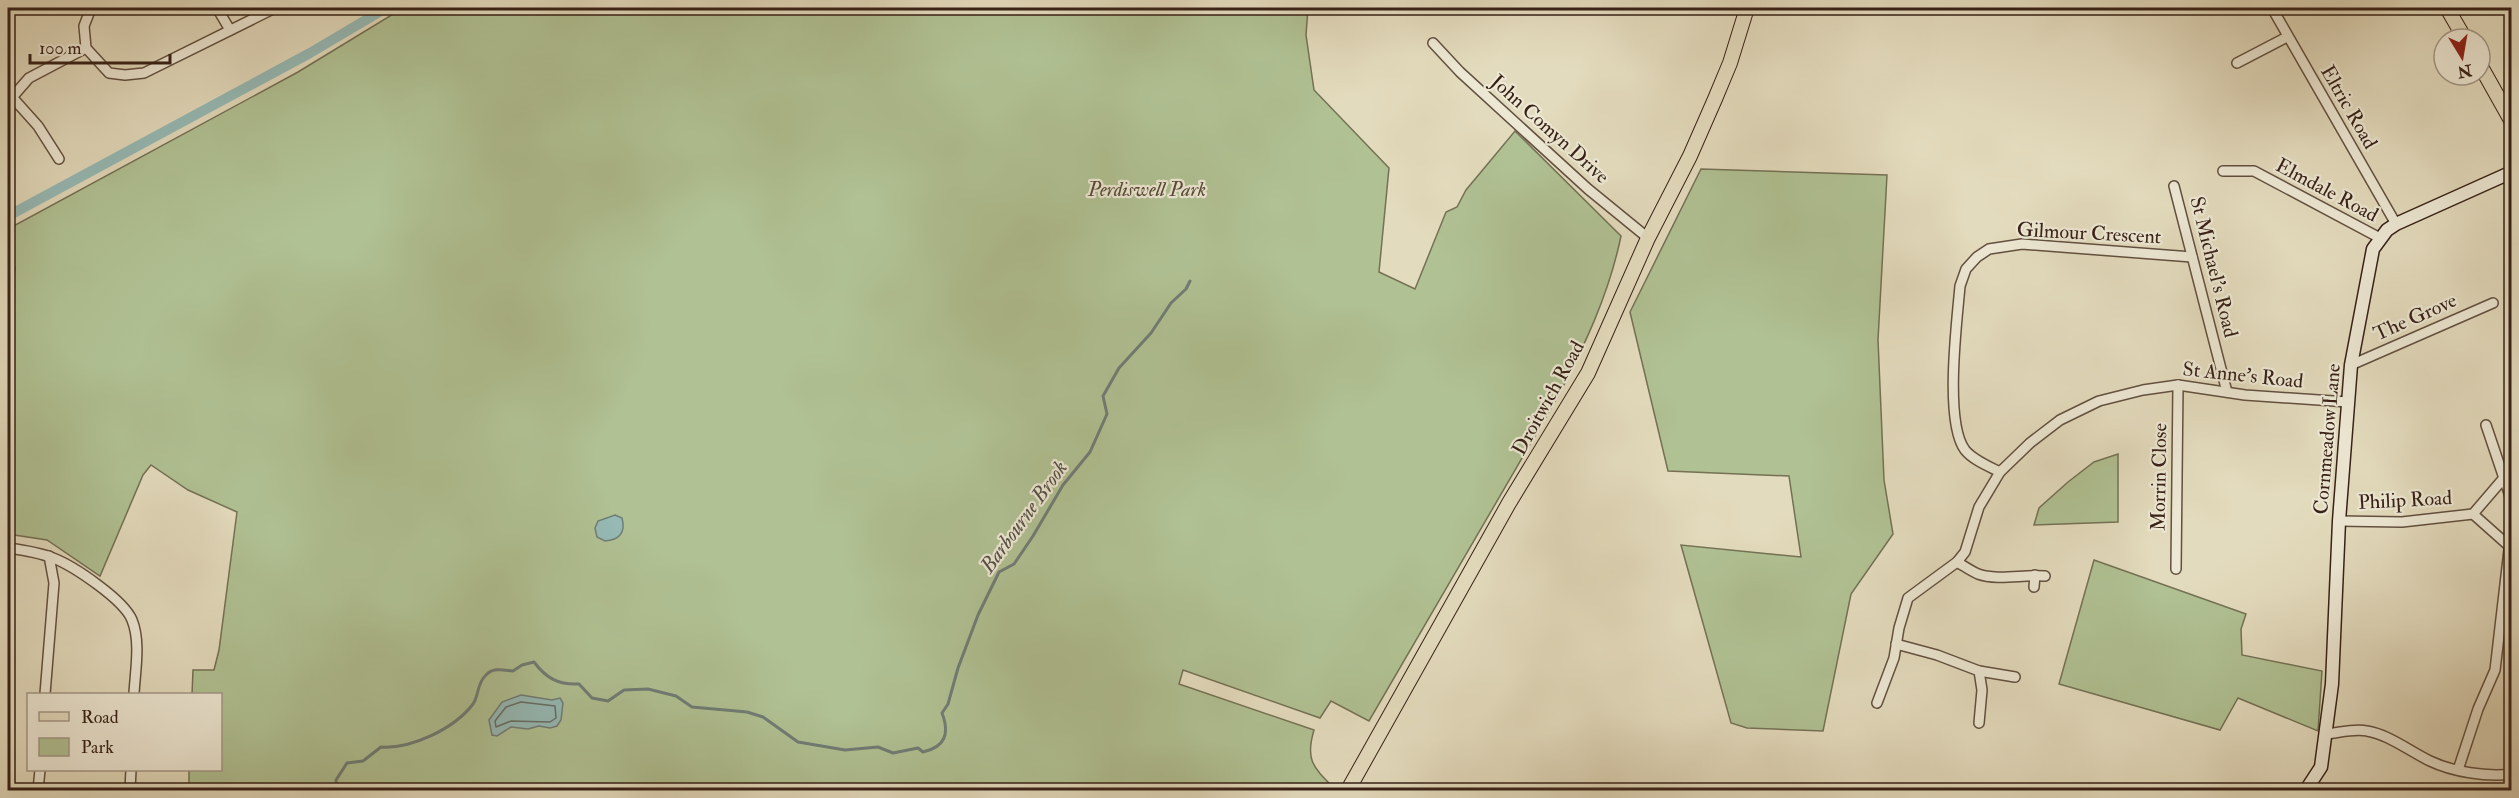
<svg xmlns="http://www.w3.org/2000/svg" width="2519" height="798" viewBox="0 0 2519 798" font-family="'IM FELL Double Pica',serif">
<rect width="100%" height="100%" fill="#e3dbbd"/>
<filter id="stains"><feTurbulence type="fractalNoise" baseFrequency=".00333" numOctaves="4"/><feColorMatrix values="0 0 0 0 .2 0 0 0 0 .09 0 0 0 0 .02 0 0 0 .5 -.17"/></filter>
<radialGradient id="worn" r=".72"><stop offset=".6" stop-color="#630" stop-opacity="0"/><stop offset="1" stop-color="#630" stop-opacity=".3"/></radialGradient>
<g fill="#b0c193" stroke="#747155" stroke-width="1.5">
<path d="M403 8H1308L1306 35 1314 90 1389 168 1379 272 1415 289 1446 212 1457 207 1466 190 1515 131 1621 236C1609 294 1585 345 1557 398L1369 721 1331 701 1320 718 1183 670 1179 684 1314 730C1305 760 1313 767 1334 788L1333 790H189V770H220V694H192L193 670H214L219 650 237 512 188 490 151 465 143 475 100 576 47 540 8 534V339L15 267 8 256V229L298 72Z"/>
<polygon points="1701,169 1887,175 1878,340 1884,480 1893,534 1851,594 1823,731 1747,728 1731,723 1681,545 1801,557 1789,476 1668,471 1630,312"/>
<polygon points="2118,454 2118,522 2034,525 2039,508 2068,482 2094,462"/>
<polygon points="2094,560 2246,614 2241,629 2242,655 2322,671 2318,731 2238,698 2220,730 2059,684"/>
</g>
<g fill="#96bab6" stroke="#707d76" stroke-width="1.5">
<path d="M615 515 622 518C626 533 619 540 605 541L597 537 595 528 598 521Z"/>
<polygon points="521,695 552,700 560,698 563,703 561,720 557,726 550,728 539,726 528,729 511,727 497,736 492,735 489,720 502,702"/>
</g>
<g fill="none" stroke-linecap="round" stroke-linejoin="round">
<polygon stroke="#666e66" stroke-width="1.5" points="521,702 555,706 556,718 550,722 511,721 496,727 495,721 506,707"/>
<path stroke="#707d76" stroke-width="3" d="M337 790 336 780 347 763 363 761 381 747C411 749 454 729 473 704 479 695 477 683 486 675 493 667 503 670 513 671L522 665 534 662C546 678 558 685 579 684L592 698 608 701 624 690 648 689 676 696 692 707 747 712 763 717 798 742 845 750 878 747 893 753 918 748 923 752C945 747 950 734 942 713L948 704 958 668 978 615 999 572 1014 564 1033 536 1063 485 1090 452 1107 414 1103 396 1119 368 1151 333 1171 303 1186 289 1190 281"/>
<polyline stroke="#96bab6" stroke-width="10" points="8,216 310,53 386,8"/>
<defs>
<g id="street">
<polyline points="91,8 84,26 86,48 109,73 125,75 144,73 275,8"/>
<polyline points="217,8 230,30"/>
<polyline points="2272,8 2396,224"/>
<polyline points="1433,43 1460,72 1588,189 1648,238"/>
<polyline points="2237,63 2287,37"/>
<polyline points="12,97 38,126 59,159"/>
<polyline points="8,102 29,78 86,48"/>
<polyline points="2223,171 2254,171 2380,238"/>
<polyline points="2174,186 2227,392"/>
<polyline points="2351,365 2493,303"/>
<polyline points="2486,425 2512,502"/>
<path d="M2000 472C1988 466 1973 460 1965 450 1944 422 1957 321 1960 286L1966 269 1977 257 1989 249 2022 244 2192 257"/>
<polyline points="2473,514 2503,479"/>
<polyline points="2339,521 2402,522 2473,514 2509,546"/>
<path d="M8 548C23 550 38 552 53 558 74 566 124 600 132 620 141 642 135 672 134 694"/>
<path d="M1957 562C1964 566 1971 571 1978 574 1998 581 2024 574 2045 576"/>
<polyline points="2176,569 2178,385"/>
<polyline points="2034,587 2035,575"/>
<polyline points="1896,644 1937,655 1979,671 1982,690 1979,723"/>
<polyline points="1979,671 2015,677"/>
<polyline points="45,694 54,583 49,556"/>
<polyline points="1877,703 1894,658 1899,628 1908,598 1957,562 1965,552 1979,507 2000,472 2030,443 2060,420 2099,401 2143,390 2178,385 2245,395 2348,402"/>
<path d="M2325 734C2338 733 2355 728 2367 731 2390 735 2409 751 2430 761 2453 772 2486 777 2512 774"/>
<polyline points="2458,770 2478,709 2495,670 2509,550 2512,508"/>
<polyline points="38,790 40,770"/>
<polyline points="130,790 131,770"/>
</g>
<polyline id="secondary" points="2306,790 2321,767 2332,684 2339,521 2351,365 2373,249 2387,230 2396,224 2512,172"/>
<g id="primary">
<polyline points="2447,8 2465,39"/>
<polyline points="2480,65 2512,122"/>
<polyline points="1348,790 1509,503 1588,373 1648,238 1690,156 1715,99 1730,63 1747,8"/>
</g>
</defs>
<use href="#street" stroke="#625040" stroke-width="12"/>
<use href="#secondary" stroke="#372117" stroke-width="15"/>
<use href="#primary" stroke="#372117" stroke-width="16"/>
<use href="#street" stroke="#ede8d4" stroke-width="9"/>
<use href="#secondary" stroke="#ede8d4" stroke-width="12"/>
<use href="#primary" stroke="#e3dbbd" stroke-width="14"/>
</g>
<g text-anchor="middle" dominant-baseline="central" stroke-width="4.5" stroke-linejoin="round" paint-order="stroke">
<g font-size="20" fill="#372117" stroke="#ede8d4">
<text transform="translate(2349 107) rotate(60)">Eltric Road</text>
<text transform="translate(1550 129) rotate(42)">John Comyn Drive</text>
<text transform="translate(2327 190) rotate(28)">Elmdale Road</text>
<text transform="translate(2089 233) rotate(3)">Gilmour Crescent</text>
<text transform="translate(2214 267) rotate(76)">St Michael's Road</text>
<text transform="translate(2415 317) rotate(-24)">The Grove</text>
<text transform="translate(2243 375) rotate(6)">St Anne's Road</text>
<text transform="translate(1548 398) rotate(-61)">Droitwich Road</text>
<text transform="translate(2327 439) rotate(-85)">Cornmeadow Lane</text>
<text transform="translate(2159 477) rotate(-89)">Morrin Close</text>
<text transform="translate(2405 500) rotate(-3)">Philip Road</text>
</g>
<g font-size="20" font-style="italic" fill="#554936" stroke="#ede8d4">
<text x="1147" y="189">Perdiswell Park</text>
</g>
<g font-size="21" font-style="italic" fill="#544f47" stroke="#ede8d4">
<text transform="translate(1024 517) rotate(-54)">Barbourne Brook</text>
</g>
</g>
<rect width="2519" height="798" fill="none" stroke="#e3dbbd" stroke-width="30"/>
<rect x="9" y="9" width="2501" height="780" fill="none" stroke="#372117" stroke-width="3"/>
<rect x="15" y="15" width="2489" height="768" fill="none" stroke="#372117" stroke-width="1.5"/>
<rect x="27" y="693" width="195" height="78" fill="#ede8d4" stroke="#a49888" stroke-width="1.5"/>
<rect x="39" y="712" width="30" height="9" fill="#e3dbbd" stroke="#a49888" stroke-width="1.5"/>
<text x="81" y="723" font-size="18" fill="#372117">Road</text>
<rect x="39" y="738" width="30" height="18" fill="#b0c193" stroke="#a49888" stroke-width="1.5"/>
<text x="81" y="753" font-size="18" fill="#372117">Park</text>
<g transform="translate(2462 57) rotate(169)"><circle r="28" fill="#ede8d4" stroke="#a49888" stroke-width="1.5"/>
<path d="M0-4.5L10 22L0 15L-10 22Z" fill="#8f2418"/>
<text y="-9" font-size="16" font-weight="bold" text-anchor="middle" fill="#372117">N</text>
</g>
<path d="M30 54v9h140v-9" fill="none" stroke="#372117" stroke-width="3"/>
<text x="39" y="54" font-size="18" fill="#372117" stroke="#ede8d4" stroke-width="4.5" paint-order="stroke">100 m</text>
<rect width="100%" height="100%" filter="url(#stains)"/>
<rect width="100%" height="100%" fill="url(#worn)"/>
</svg>
